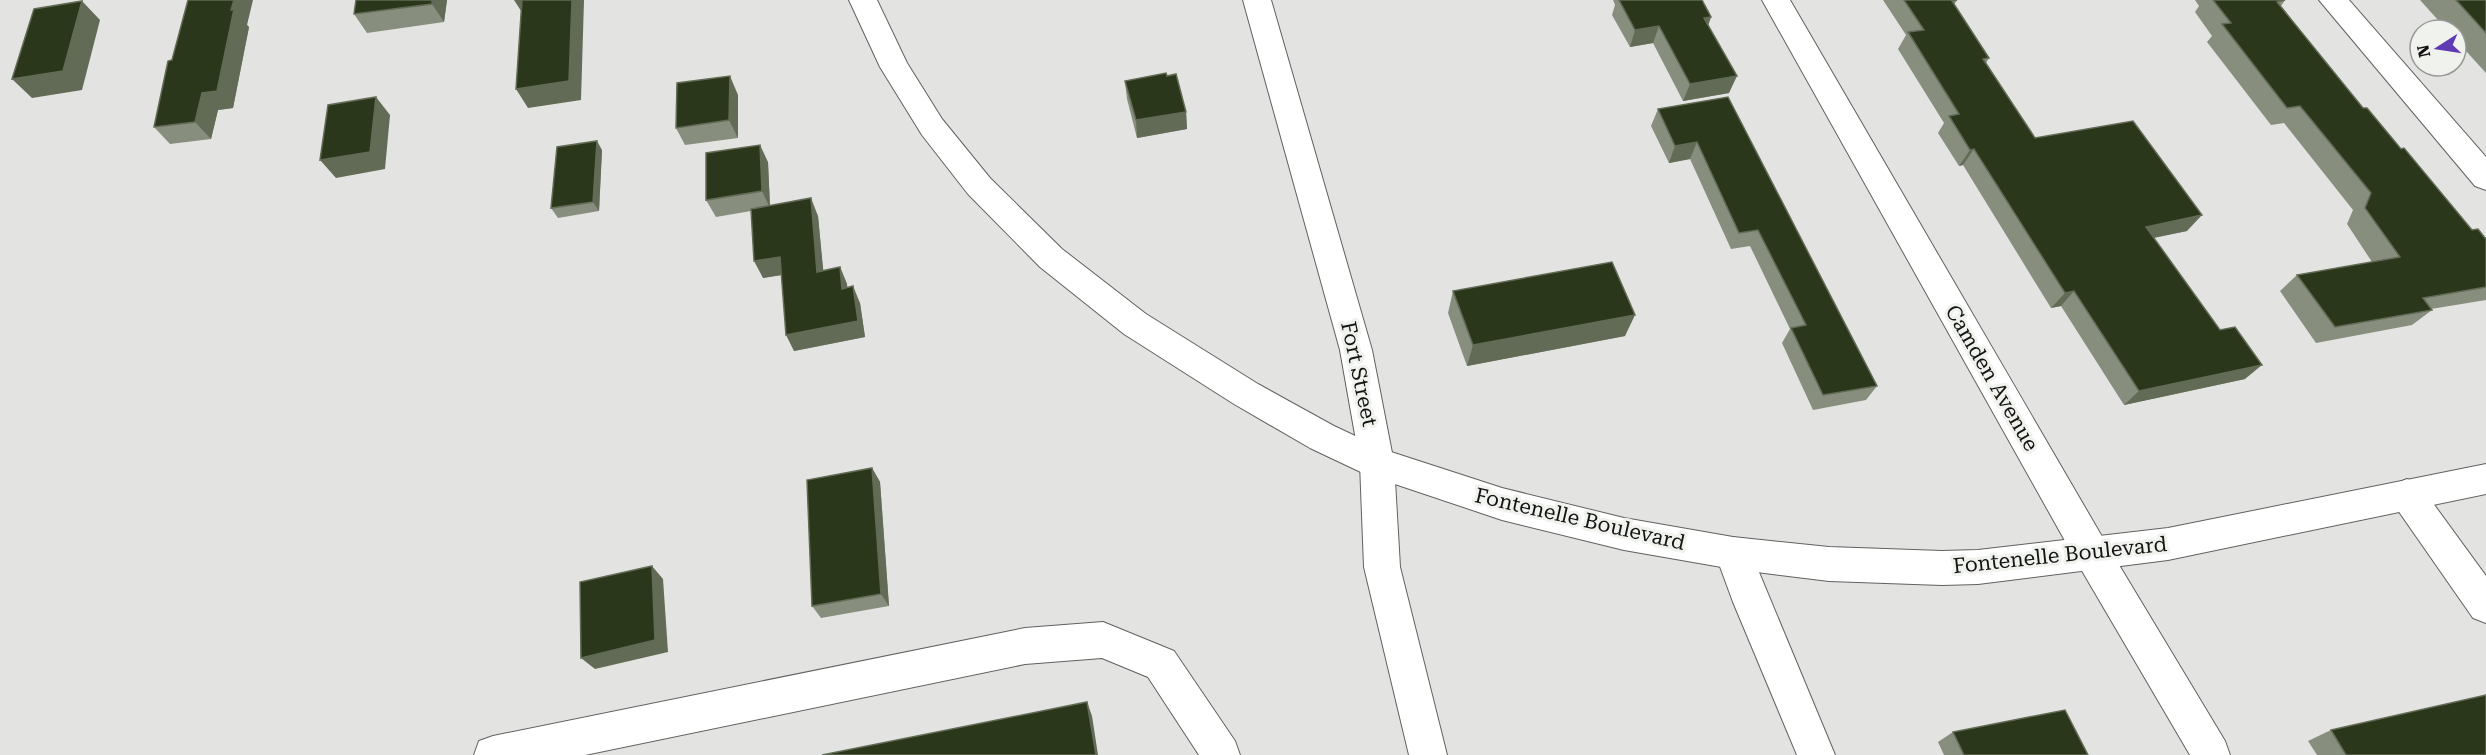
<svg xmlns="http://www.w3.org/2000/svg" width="2486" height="755" viewBox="0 0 2486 755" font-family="'Roboto Serif',serif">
<rect width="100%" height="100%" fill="#e3e4e1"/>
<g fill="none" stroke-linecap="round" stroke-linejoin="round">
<defs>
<g id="minor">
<polygon points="1243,0 1271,0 1372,350 1394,463 1400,567 1447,755 1409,755 1364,567 1360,463 1340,350"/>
<polygon points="1762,0 1790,0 2104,540 2225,741 2230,755 2190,755 2078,564"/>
<polygon points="2319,0 2349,0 2486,157 2486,190 2475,186"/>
<polygon points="2407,479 2419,484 2486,576 2486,623 2473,618 2395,506 2390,495 2395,484"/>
<polygon points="1733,537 1746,541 1835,755 1797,755 1733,602 1715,553 1720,541"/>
<polygon points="1103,622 1174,651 1235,741 1240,755 1199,755 1148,677 1102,658 1025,664 585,755 474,755 479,741 493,736 1025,628"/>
</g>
<polygon id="major" points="849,0 877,0 907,63 942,119 990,178 1062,249 1146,314 1258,384 1334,426 1385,450 1502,488 1624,518 1733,537 1829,547 1942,551 1978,550 2168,528 2486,464 2486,494 2168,560 1978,584 1942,585 1829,581 1733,569 1624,550 1502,520 1365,474 1310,448 1234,404 1124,334 1040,267 968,194 922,135 880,67"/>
</defs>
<use href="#minor" stroke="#60625f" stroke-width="2"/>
<use href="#major" stroke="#60625f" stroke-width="2"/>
<use href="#minor" fill="#fff" fill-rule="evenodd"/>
<use href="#major" fill="#fff" fill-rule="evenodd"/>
</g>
<g fill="#878e7e">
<polygon points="356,0 447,0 444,22 367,33 354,14"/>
<polygon points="1613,0 1702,0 1711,17 1708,25 1729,93 1683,101 1653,43 1630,47 1612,15 1615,5"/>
<polygon points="1883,0 1957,0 1954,5 1989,58 1986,63 2035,138 2187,231 2154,238 2245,379 2124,405 2061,306 2051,308 1963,165 1959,166 1938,133 1944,123 1898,49 1906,35"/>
<polygon points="2195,0 2285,0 2281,6 2363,108 2401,149 2472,230 2485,238 2486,238 2486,300 2431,309 2432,310 2412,325 2316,343 2280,291 2297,275 2372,262 2347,224 2353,210 2284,123 2271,125 2207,42 2212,36 2195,12 2199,6"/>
<polygon points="2420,0 2486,0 2486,73 2456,40 2456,30 2447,30"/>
<polygon points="247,25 249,27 233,108 218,110 211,139 170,144 154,127"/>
<polygon points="1167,76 1186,112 1187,129 1137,138 1127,99 1125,81"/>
<polygon points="738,95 738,138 685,145 676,128"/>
<polygon points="1728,97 1877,386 1866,400 1813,410 1782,343 1790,329 1750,246 1731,249 1690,159 1669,163 1651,126 1658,109"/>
<polygon points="602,150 599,211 558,218 551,208"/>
<polygon points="768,162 770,205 818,216 823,271 840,267 847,284 847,287 860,303 865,337 794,351 781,275 763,278 751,211 716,217 706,200"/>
<polygon points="1453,291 1625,336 1467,366 1448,313"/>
<polygon points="872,468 880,482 889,606 821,618 812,606"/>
<polygon points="2331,730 2486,755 2317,755 2308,741"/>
<polygon points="1953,732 2088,755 1944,755 1938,742"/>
</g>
<g fill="#626b56">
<polygon points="234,0 253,0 247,25 249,27 233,108 218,110 211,139 195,122 202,93"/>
<polygon points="432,0 447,0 444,22 432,4"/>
<polygon points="514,0 524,0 525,17"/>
<polygon points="572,0 584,0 581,100 528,108 516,89"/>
<polygon points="82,1 100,20 82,90 32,98 12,79"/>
<polygon points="1711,17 1705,34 1704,18"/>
<polygon points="1659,26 1653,43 1630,47 1635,30"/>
<polygon points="730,76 738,95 738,138 729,120"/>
<polygon points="1737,76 1729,93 1683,101 1690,84"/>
<polygon points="376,97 390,115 385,169 336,178 320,160"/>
<polygon points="1186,112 1187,129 1137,138 1136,120"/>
<polygon points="597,141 602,150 599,211 593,202"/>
<polygon points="1697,142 1690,159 1669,163 1675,146"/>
<polygon points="760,145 768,162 770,208 762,191"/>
<polygon points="1974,149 1963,165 1959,166 1970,150"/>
<polygon points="811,198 818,216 825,288 817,272"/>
<polygon points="2202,215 2187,231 2132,242 2146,227"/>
<polygon points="780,257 788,274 763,278 754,261"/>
<polygon points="840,267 847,284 849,305 842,289"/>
<polygon points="853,286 860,303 865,337 794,351 786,335"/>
<polygon points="2074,291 2061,306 2051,308 2065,293"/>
<polygon points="1635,315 1625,336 1467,366 1473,345"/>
<polygon points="2262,365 2245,379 2124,405 2139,391"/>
<polygon points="872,468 880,482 889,606 881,594"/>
<polygon points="652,566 663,579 668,652 595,669 581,658"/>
<polygon points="1087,702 1092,716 1098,755 1096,755"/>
</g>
<g fill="#2b371b" stroke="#626b56" stroke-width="1.5">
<polygon points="188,0 234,0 231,10 234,9 217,91 202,93 195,122 154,127 168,61 172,60"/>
<polygon points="356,0 432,0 432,4 354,14"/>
<polygon points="522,0 572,0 569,81 516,89"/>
<polygon points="1619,0 1702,0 1711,17 1704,18 1737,76 1690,84 1659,26 1635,30"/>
<polygon points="1904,0 1957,0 1952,1 1989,58 1983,59 2035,138 2133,121 2202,215 2146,227 2220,330 2235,327 2262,365 2139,391 2074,291 2065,293 1974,149 1970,150 1949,116 1959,114 1908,32 1924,30"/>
<polygon points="2213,0 2285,0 2277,2 2363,108 2367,108 2401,149 2404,148 2472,230 2478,229 2485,238 2486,238 2486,287 2423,298 2432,310 2335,327 2297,275 2400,257 2365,208 2371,193 2300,106 2287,108 2222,24 2231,23"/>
<polygon points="2456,0 2486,0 2486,33"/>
<polygon points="82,1 63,71 12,79 34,9"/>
<polygon points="1166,73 1167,76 1176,74 1186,112 1136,120 1125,81"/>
<polygon points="730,76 729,120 676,128 677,83"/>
<polygon points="376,97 370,152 320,160 328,105"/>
<polygon points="1728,97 1877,386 1823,395 1791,328 1806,325 1758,230 1739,233 1697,142 1675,146 1658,109"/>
<polygon points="597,141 593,202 551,208 557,147"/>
<polygon points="760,145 762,191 706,200 706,153"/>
<polygon points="811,198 817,272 840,267 842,289 853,286 858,321 786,335 780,257 754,261 751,209"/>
<polygon points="1612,262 1635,315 1473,345 1453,291"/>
<polygon points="872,468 881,594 812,606 807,480"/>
<polygon points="652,566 655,640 581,658 580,582"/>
<polygon points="2486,695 2486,755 2346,755 2331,730"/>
<polygon points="1087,702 1096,755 822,755"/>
<polygon points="2065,710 2088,755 1964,755 1953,732"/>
</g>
<g text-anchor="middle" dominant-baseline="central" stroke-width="6" stroke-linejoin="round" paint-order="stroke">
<g font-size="21" fill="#131312" stroke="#f0f2ee">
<text transform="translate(1359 374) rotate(78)">Fort Street</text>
<text transform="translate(1992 378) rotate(60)">Camden Avenue</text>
<text transform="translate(1580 519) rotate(13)">Fontenelle Boulevard</text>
<text transform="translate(2060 555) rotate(-6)">Fontenelle Boulevard</text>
</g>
</g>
<g transform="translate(2438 48) rotate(258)"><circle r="28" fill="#f0f2ee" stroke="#989996" stroke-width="1.5"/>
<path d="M0-4.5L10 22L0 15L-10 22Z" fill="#603ab2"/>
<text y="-9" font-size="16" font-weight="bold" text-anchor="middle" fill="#131312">N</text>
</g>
</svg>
